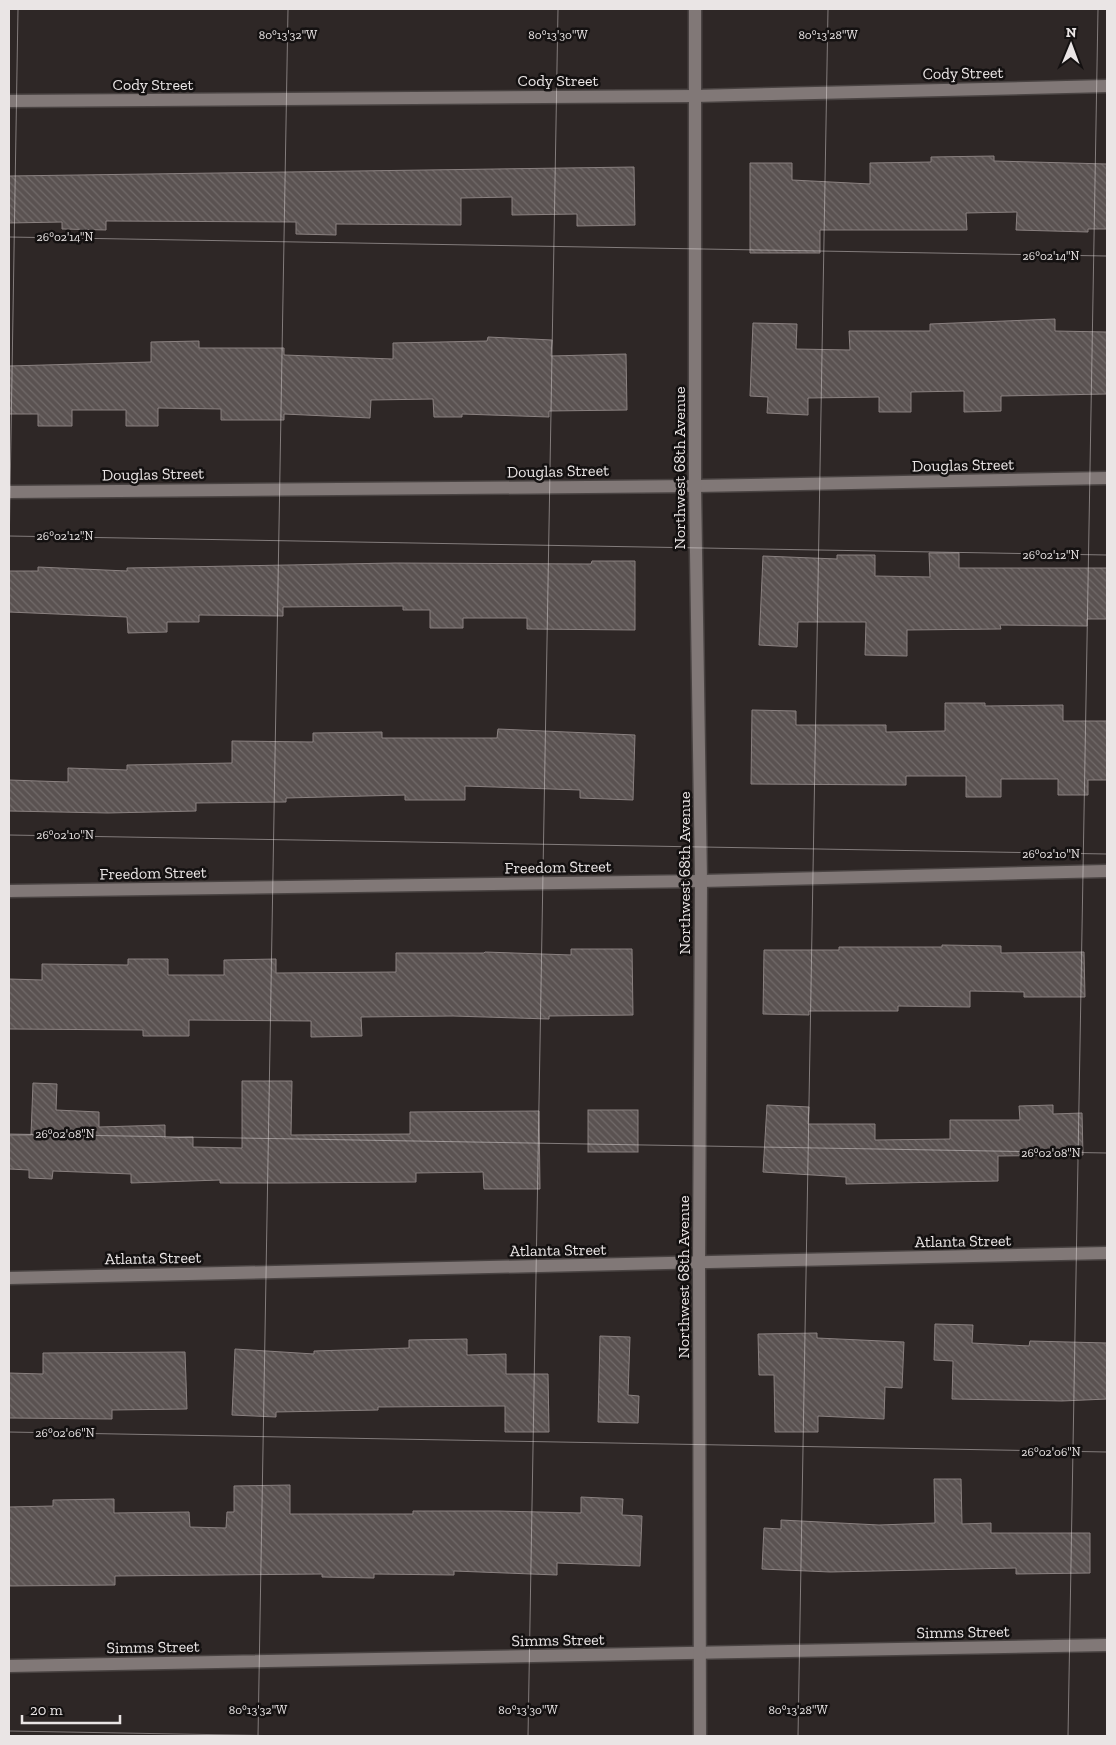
<svg xmlns="http://www.w3.org/2000/svg" width="1116" height="1745" viewBox="0 0 1116 1745" font-family="'Zilla Slab',serif">
<style>
.building{fill:url(#building-back-hatch);stroke:#8a8180}
.lines{fill:none;stroke-linecap:round;stroke-linejoin:round}
.street-casing{stroke:#494342;stroke-width:15}
.secondary-casing{stroke:#494342;stroke-width:15}
.street{stroke:#817877;stroke-width:12}
.secondary{stroke:#817877;stroke-width:12}
.ticks{fill:none;stroke:#eae5e5;stroke-width:1;stroke-opacity:0.45}
.labels{text-anchor:middle;dominant-baseline:central;stroke-width:5;stroke-linejoin:round;paint-order:stroke}
.street-label{font-size:16px;fill:#eae5e5;stroke:#141111}
.ticks-label{font-size:12px;text-anchor:middle;fill:#eae5e5;stroke:#141111;stroke-width:5;stroke-linejoin:round;paint-order:stroke}
</style>
<defs>
<pattern id="building-back-hatch" width="6" height="6" patternUnits="userSpaceOnUse" patternTransform="scale(1.25)"><rect width="6" height="6" fill="#5a5251"/><path d="M-1 5l2 2M0 0l6 6M5-1l2 2" fill="none" stroke="#726b6a"/></pattern>
</defs>
<rect width="100%" height="100%" fill="#2e2726"/>
<g class="building">
<path d="M 994,156 L 994,161 L 1107,164 L 1107,229 L 1088,229 L 1088,232 L 1016,230 L 1017,212 L 966,213 L 967,230 L 820,230 L 820,253 L 750,253 L 750,163 L 792,163 L 792,180 L 870,184 L 870,163 L 931,162 L 931,157 Z"/>
<path d="M 634,167 L 635,225 L 577,226 L 577,214 L 512,215 L 512,197 L 461,198 L 461,225 L 336,224 L 336,235 L 296,234 L 296,222 L 106,221 L 106,230 L 62,229 L 62,222 L 9,223 L 9,176 Z"/>
<path d="M 1055,319 L 1055,331 L 1107,332 L 1107,394 L 1001,396 L 1001,411 L 964,412 L 964,391 L 911,392 L 911,412 L 879,412 L 879,397 L 808,398 L 808,415 L 767,413 L 768,397 L 750,396 L 753,323 L 797,324 L 796,349 L 850,350 L 849,331 L 930,331 L 930,324 Z"/>
<path d="M 488,337 L 552,340 L 551,356 L 626,354 L 627,410 L 549,411 L 549,417 L 462,414 L 462,417 L 434,417 L 433,399 L 371,400 L 370,418 L 284,414 L 284,420 L 221,420 L 221,409 L 158,408 L 158,426 L 126,426 L 126,410 L 72,410 L 72,426 L 38,426 L 38,414 L 9,414 L 9,366 L 151,362 L 151,342 L 199,341 L 199,348 L 284,348 L 284,355 L 393,359 L 393,343 L 487,341 Z"/>
<path d="M 929,553 L 959,553 L 959,568 L 1107,568 L 1107,619 L 1087,619 L 1087,626 L 1000,625 L 1001,629 L 907,630 L 907,656 L 865,655 L 866,622 L 798,622 L 797,647 L 759,645 L 763,556 L 837,559 L 837,555 L 875,555 L 875,576 L 930,577 Z"/>
<path d="M 592,561 L 635,561 L 635,630 L 527,629 L 527,618 L 463,618 L 463,628 L 430,628 L 430,610 L 403,610 L 403,606 L 283,607 L 283,616 L 199,615 L 199,622 L 167,622 L 167,632 L 128,633 L 127,617 L 9,612 L 9,571 L 38,571 L 38,567 L 127,571 L 127,568 L 395,563 L 591,564 Z"/>
<path d="M 945,703 L 985,703 L 985,706 L 1063,705 L 1063,721 L 1107,721 L 1107,780 L 1088,780 L 1088,795 L 1058,795 L 1058,779 L 1001,779 L 1001,797 L 966,797 L 966,776 L 906,776 L 906,785 L 751,784 L 752,710 L 796,711 L 796,725 L 886,725 L 886,732 L 945,731 Z"/>
<path d="M 498,729 L 635,735 L 633,800 L 580,798 L 580,790 L 465,786 L 465,800 L 405,800 L 405,795 L 286,798 L 286,802 L 196,803 L 196,811 L 108,813 L 9,811 L 9,780 L 68,782 L 68,768 L 127,770 L 127,765 L 232,763 L 232,741 L 313,742 L 313,733 L 382,732 L 382,738 L 497,738 Z"/>
<path d="M 942,945 L 1001,946 L 1001,953 L 1084,952 L 1085,997 L 1024,997 L 1024,992 L 970,991 L 970,1007 L 898,1006 L 898,1011 L 809,1011 L 809,1015 L 763,1014 L 764,950 L 839,950 L 839,947 L 942,947 Z"/>
<path d="M 571,949 L 632,949 L 633,1015 L 549,1016 L 549,1019 L 453,1016 L 361,1017 L 362,1036 L 311,1037 L 311,1021 L 189,1020 L 189,1036 L 143,1036 L 143,1030 L 9,1029 L 9,979 L 42,980 L 42,964 L 128,965 L 128,959 L 168,959 L 168,975 L 224,975 L 224,960 L 276,959 L 276,973 L 396,972 L 396,953 L 484,953 L 485,952 L 571,955 Z"/>
<path d="M 242,1081 L 292,1081 L 291,1135 L 410,1134 L 410,1112 L 539,1111 L 540,1189 L 484,1189 L 483,1172 L 416,1173 L 416,1182 L 287,1183 L 220,1183 L 220,1180 L 131,1183 L 131,1174 L 53,1171 L 52,1179 L 29,1178 L 29,1170 L 9,1169 L 9,1135 L 31,1135 L 33,1083 L 57,1084 L 56,1110 L 99,1112 L 99,1127 L 165,1125 L 165,1138 L 193,1137 L 193,1147 L 242,1148 Z"/>
<path d="M 767,1105 L 809,1107 L 808,1124 L 875,1124 L 875,1140 L 950,1139 L 950,1120 L 1020,1120 L 1019,1106 L 1053,1105 L 1053,1114 L 1082,1113 L 1083,1155 L 998,1156 L 998,1181 L 846,1184 L 846,1177 L 763,1172 Z"/>
<rect x="588" y="1110" width="50" height="42"/>
<path d="M 935,1324 L 973,1325 L 972,1343 L 1029,1346 L 1030,1341 L 1107,1343 L 1107,1399 L 1062,1401 L 952,1399 L 953,1361 L 934,1360 Z"/>
<path d="M 817,1333 L 817,1338 L 904,1342 L 902,1388 L 885,1387 L 884,1419 L 818,1416 L 818,1432 L 775,1432 L 774,1375 L 759,1375 L 758,1334 Z"/>
<path d="M 600,1336 L 630,1337 L 628,1395 L 639,1396 L 638,1423 L 598,1422 Z"/>
<path d="M 467,1339 L 467,1355 L 506,1354 L 506,1374 L 548,1374 L 549,1432 L 505,1432 L 505,1406 L 378,1407 L 378,1410 L 276,1412 L 276,1417 L 232,1415 L 235,1349 L 314,1354 L 314,1351 L 409,1348 L 409,1340 Z"/>
<path d="M 185,1352 L 187,1409 L 112,1410 L 112,1419 L 9,1418 L 9,1373 L 43,1374 L 43,1353 Z"/>
<path d="M 934,1479 L 961,1479 L 962,1524 L 991,1523 L 991,1533 L 1090,1533 L 1090,1573 L 1016,1574 L 1016,1568 L 830,1572 L 762,1569 L 764,1528 L 781,1529 L 781,1520 L 879,1525 L 935,1523 Z"/>
<path d="M 290,1485 L 290,1514 L 413,1514 L 413,1511 L 498,1511 L 581,1513 L 581,1497 L 623,1499 L 622,1515 L 642,1516 L 640,1566 L 557,1563 L 557,1575 L 454,1571 L 454,1575 L 374,1574 L 374,1578 L 322,1577 L 322,1574 L 115,1576 L 115,1585 L 9,1586 L 9,1507 L 53,1506 L 53,1500 L 114,1499 L 114,1513 L 189,1512 L 190,1527 L 226,1528 L 227,1512 L 234,1512 L 234,1486 Z"/>
</g>
<g class="lines">
<defs>
<g id="street">
<path d="M 9,101 L 695,96 L 1107,86"/>
<path d="M 9,492 L 695,486 L 1107,478"/>
<path d="M 9,891 L 701,881 L 1107,871"/>
<path d="M 9,1278 L 1107,1253"/>
<path d="M 9,1666 L 1107,1645"/>
</g>
<path id="secondary" d="M 695,9 L 695,486 L 701,881 L 699,1263 L 700,1736"/>
</defs>
<use href="#street" class="street-casing"/>
<use href="#secondary" class="secondary-casing"/>
<use href="#street" class="street"/>
<use href="#secondary" class="secondary"/>
</g>
<path class="ticks" d="M 9,237 L 1107,256M 9,536 L 1107,555M 9,556 L 18,9M 9,835 L 1107,854M 9,1134 L 1107,1153M 9,1432 L 1107,1452M 9,1731 L 291,1736M 258,1736 L 288,9M 528,1736 L 558,9M 798,1736 L 828,9M 1068,1736 L 1098,9"/>
<g class="labels">
<g class="street-label">
<text transform="translate(963 73) rotate(-1)">Cody Street</text>
<text x="558" y="80">Cody Street</text>
<text x="153" y="84">Cody Street</text>
<text transform="translate(963 465) rotate(-1)">Douglas Street</text>
<text transform="translate(679 468) rotate(-90)">Northwest 68th Avenue</text>
<text transform="translate(558 471) rotate(-1)">Douglas Street</text>
<text transform="translate(153 474) rotate(-1)">Douglas Street</text>
<text transform="translate(558 867) rotate(-1)">Freedom Street</text>
<text transform="translate(153 873) rotate(-1)">Freedom Street</text>
<text transform="translate(684 873) rotate(-90)">Northwest 68th Avenue</text>
<text transform="translate(963 1241) rotate(-1)">Atlanta Street</text>
<text transform="translate(558 1250) rotate(-1)">Atlanta Street</text>
<text transform="translate(153 1258) rotate(-1)">Atlanta Street</text>
<text transform="translate(683 1277) rotate(-90)">Northwest 68th Avenue</text>
<text transform="translate(963 1632) rotate(-1)">Simms Street</text>
<text transform="translate(558 1640) rotate(-1)">Simms Street</text>
<text transform="translate(153 1647) rotate(-1)">Simms Street</text>
</g>
</g>
<g class="ticks-label">
<text x="288" y="39">80°13'32"W</text>
<text x="558" y="39">80°13'30"W</text>
<text x="828" y="39">80°13'28"W</text>
<text x="65" y="241">26°02'14"N</text>
<text x="1051" y="260">26°02'14"N</text>
<text x="65" y="540">26°02'12"N</text>
<text x="1051" y="559">26°02'12"N</text>
<text x="65" y="839">26°02'10"N</text>
<text x="1051" y="858">26°02'10"N</text>
<text x="65" y="1138">26°02'08"N</text>
<text x="1051" y="1157">26°02'08"N</text>
<text x="65" y="1437">26°02'06"N</text>
<text x="1051" y="1456">26°02'06"N</text>
<text x="258" y="1714">80°13'32"W</text>
<text x="528" y="1714">80°13'30"W</text>
<text x="798" y="1714">80°13'28"W</text>
</g>
<rect width="1116" height="1745" fill="none" stroke="#eae5e5" stroke-width="20"/>
<g transform="translate(1071 45) rotate(1)" stroke="#141111" stroke-width="4" paint-order="stroke">
<path d="M0-4L9 19L0 12L-9 19Z" fill="#eae5e5"/>
<text y="-8" font-size="14" font-weight="bold" text-anchor="middle" fill="#eae5e5">N</text>
</g>
<path d="M22 1715v8h98v-8" fill="none" stroke="#eae5e5" stroke-width="2.5"/>
<text x="30" y="1715" font-size="15" fill="#eae5e5" stroke="#141111" stroke-width="4" paint-order="stroke">20 m</text>
</svg>
